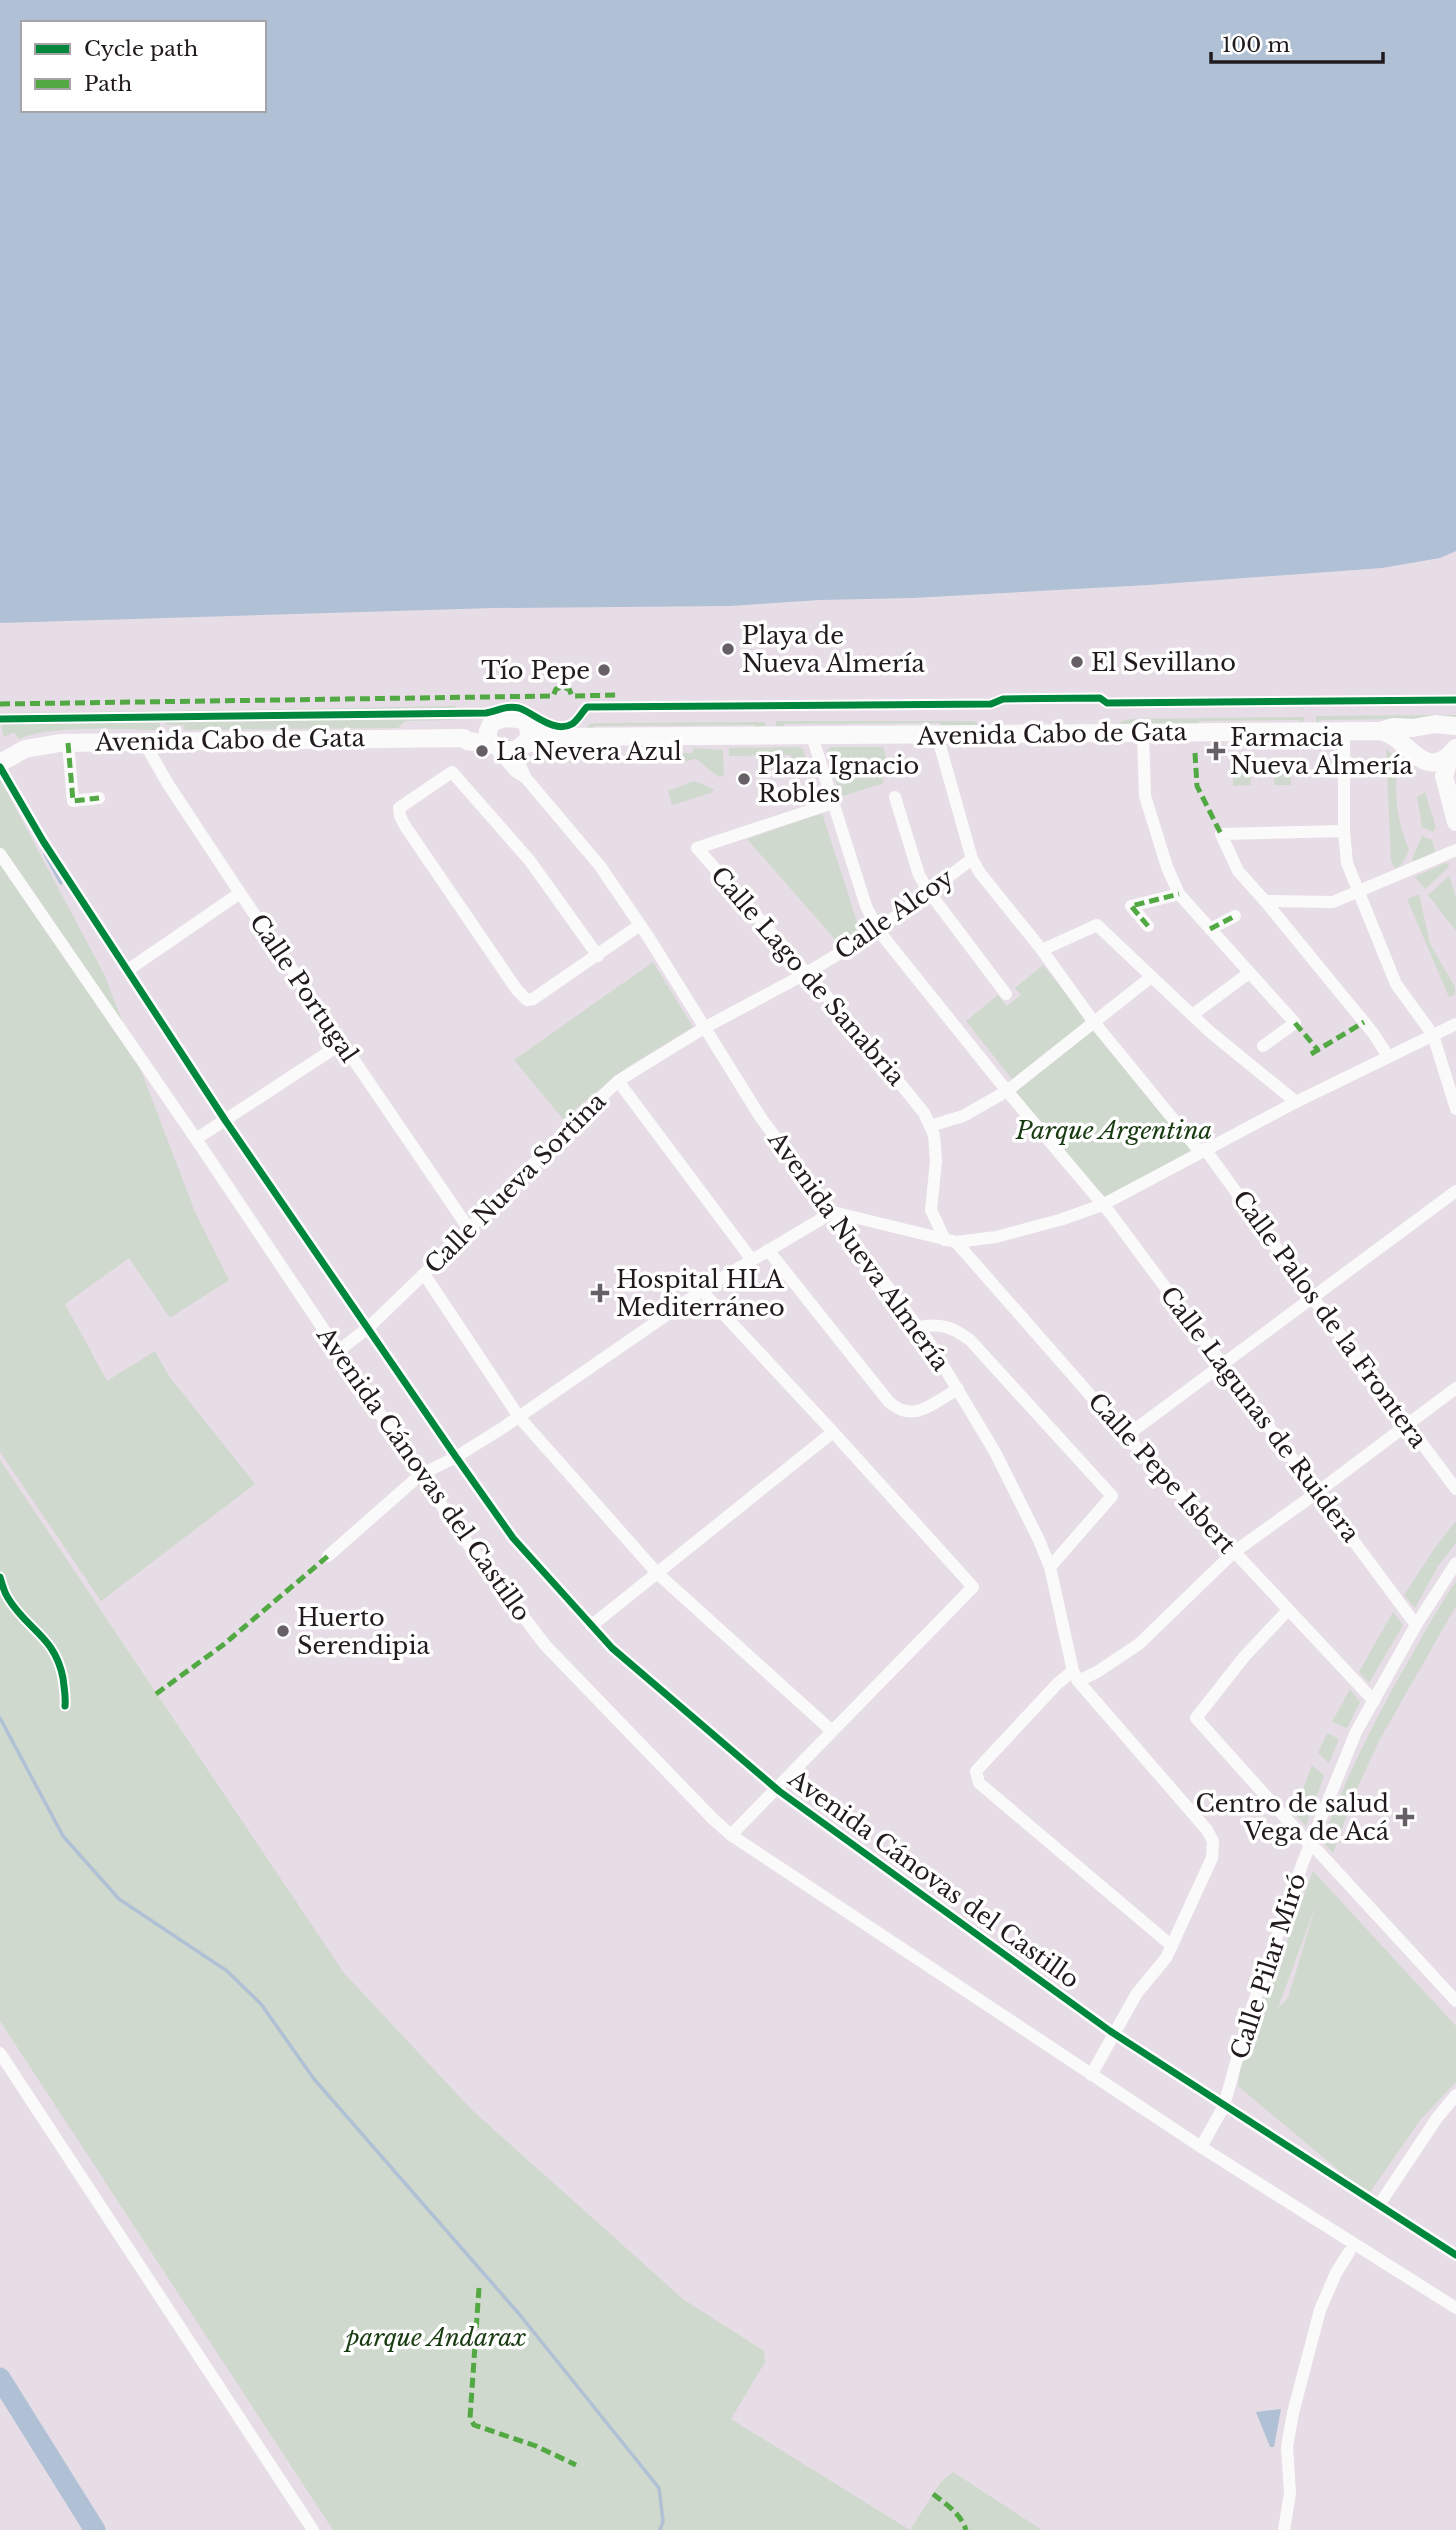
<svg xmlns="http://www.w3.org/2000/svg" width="1456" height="2530" viewBox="0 0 1456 2530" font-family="'Libre Baskerville',serif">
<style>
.green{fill:#d0d9ce;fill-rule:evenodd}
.water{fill:#b0c0d5;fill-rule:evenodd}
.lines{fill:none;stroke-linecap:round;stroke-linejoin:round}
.stream{stroke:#b0c0d5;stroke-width:3.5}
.river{stroke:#b0c0d5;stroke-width:21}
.street{stroke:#fbfafb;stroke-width:12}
.secondary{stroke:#fbfafb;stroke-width:18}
.quiet{stroke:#52a943;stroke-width:5;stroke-dasharray:10 5;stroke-linecap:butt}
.cycleway-casing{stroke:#fff;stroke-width:11}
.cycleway{stroke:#00873e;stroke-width:7}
.poi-dot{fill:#665f65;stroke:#fff;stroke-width:2.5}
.labels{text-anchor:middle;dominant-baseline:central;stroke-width:7;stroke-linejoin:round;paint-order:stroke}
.poi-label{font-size:24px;fill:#211b20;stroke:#fff;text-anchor:start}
.street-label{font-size:24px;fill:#211b20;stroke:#fff}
.park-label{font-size:24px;font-style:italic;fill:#193b12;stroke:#fff}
</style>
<rect width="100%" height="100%" fill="#e7dde6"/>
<g class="green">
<path d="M 456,706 L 455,710 L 165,714 L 165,711 Z"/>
<path d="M 161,711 L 161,714 L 0,716 L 0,713 Z"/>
<path d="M 1456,715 L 1456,718 L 1322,720 L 1316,723 L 1316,716 Z"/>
<path d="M 455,716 L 455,720 L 405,721 L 398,728 L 185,730 L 184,725 L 166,725 L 165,719 Z"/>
<path d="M 1304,717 L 1303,723 L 1298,720 L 1200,721 L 1196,725 L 1117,726 L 1122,721 L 1133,719 Z"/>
<path d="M 160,719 L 160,730 C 120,730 55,724 19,739 L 14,732 L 4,737 L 0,722 Z"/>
<path d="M 776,721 L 974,721 L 980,726 L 943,727 L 940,723 L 785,724 L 781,728 L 776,728 Z"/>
<path d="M 765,722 L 765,729 L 757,729 L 754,725 L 595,726 L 591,729 L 586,729 L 590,724 L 597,723 Z"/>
<path d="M 799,747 L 803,749 L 807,762 L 793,766 L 790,755 L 729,756 L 729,748 Z"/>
<path d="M 831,747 L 883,747 L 890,769 L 881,773 L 884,783 L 840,797 L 827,750 Z"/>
<path d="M 694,748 L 723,750 L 724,775 L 719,777 L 696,759 L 683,762 L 679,753 L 692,753 Z"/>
<path d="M 1386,748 L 1398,761 C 1394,795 1396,818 1409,850 L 1401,865 L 1395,869 L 1391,860 Z"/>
<rect x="1274" y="760" width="17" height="25"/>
<path d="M 1233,761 L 1251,761 L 1251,785 L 1233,786 Z"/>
<path d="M 0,779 L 105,976 L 195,1212 L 229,1280 L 170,1318 L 129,1258 L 65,1304 L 107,1381 L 155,1351 L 169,1376 L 255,1484 L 101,1601 L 0,1452 Z"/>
<path d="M 694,781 L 714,789 L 711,793 L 672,805 L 668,791 Z"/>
<path d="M 1425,792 L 1436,827 L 1433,832 L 1422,827 L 1417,797 Z"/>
<path d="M 822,813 L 860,931 L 839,944 L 747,839 Z"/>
<path d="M 1422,836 L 1432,840 L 1435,852 L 1414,861 L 1412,859 Z"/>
<path d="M 1445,863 L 1449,864 L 1448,868 L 1425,889 L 1415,877 Z"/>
<path d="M 1449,876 L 1456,897 L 1456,931 L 1428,895 Z"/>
<path d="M 1419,894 L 1430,944 L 1455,987 L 1455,994 L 1449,997 L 1407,899 Z"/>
<path d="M 653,962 L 693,1027 L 626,1068 L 563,1119 L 514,1060 Z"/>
<path d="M 1043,965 L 1193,1150 L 1105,1197 L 1101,1192 L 1097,1194 L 1016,1092 L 1019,1088 L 966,1021 L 998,995 L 1007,1006 L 1021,995 L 1015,988 Z"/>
<path d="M 0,1460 L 344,1973 L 472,2110 L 683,2299 L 764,2351 L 765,2362 L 731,2419 L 910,2530 L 940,2483 L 953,2472 L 1042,2530 L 333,2530 L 0,2021 Z"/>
<path d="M 1456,1521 L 1456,1543 L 1438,1566 L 1415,1608 L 1404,1595 L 1434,1549 Z"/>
<path d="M 1456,1581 L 1456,1606 L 1380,1739 L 1355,1793 L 1333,1853 L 1322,1841 C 1348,1772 1380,1709 1417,1646 C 1429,1624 1442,1602 1456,1581 Z"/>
<path d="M 1393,1612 L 1403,1625 L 1369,1683 L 1359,1672 Z"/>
<path d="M 1350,1689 L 1360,1702 L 1347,1728 L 1332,1722 Z"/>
<path d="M 1327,1733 L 1339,1739 L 1329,1763 L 1318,1753 Z"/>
<path d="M 1312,1765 L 1324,1776 L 1306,1826 L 1294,1813 Z"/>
<path d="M 1313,1871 L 1456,2026 L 1456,2082 L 1421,2119 L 1368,2195 L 1238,2086 L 1243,2045 L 1252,2036 ZM 1317,1902 L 1288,1998 L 1278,2008 Z"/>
</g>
<g class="water">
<path d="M 0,0 L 1456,0 L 1456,551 L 1440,558 L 1382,568 L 1148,585 L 913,598 L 820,600 L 730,606 L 494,608 L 0,623 ZM 23,23 L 264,23 L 264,110 L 23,110 Z"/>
<path d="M 1281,2409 L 1274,2447 L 1270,2447 L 1256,2412 Z"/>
</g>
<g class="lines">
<g class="stream">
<path d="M 45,854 L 61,883"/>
<path d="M 0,1718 L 63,1836 L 119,1899 L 227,1971 L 261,2004 L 314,2079 L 520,2315 L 659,2488 L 663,2521 L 660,2530"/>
</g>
<path class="river" d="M 0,2378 L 95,2530"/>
<g class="street">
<path d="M 1344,731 L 1344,831 L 1347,863 L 1396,984 L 1433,1035 L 1456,1109"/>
<path d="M 1143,733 L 1145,796 L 1167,867 L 1179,894 L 1295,1023 L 1263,1046"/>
<path d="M 937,735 L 972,859 L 980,873 L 1042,950 L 1093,1021 L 1200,1152"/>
<path d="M 812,736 L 866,906 L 878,930 L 1007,1091 L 1110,1213 L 1416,1625"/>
<path d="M 144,742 L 168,784 L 240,893 L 469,1229"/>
<path d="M 68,743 L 73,801 L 99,798"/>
<path d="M 496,748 L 515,771 L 525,777"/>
<path d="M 519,748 L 519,762 L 525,777 L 600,866 L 649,938 L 761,1118 L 929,1342 L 995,1452 L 1038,1538 L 1050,1567 L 1073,1671 L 1078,1681 L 1207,1830 L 1213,1841 L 1212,1858 L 1166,1958 L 1137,1993 L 1091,2075"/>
<path d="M 0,767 L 43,841 L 225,1120 L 456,1457 L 513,1538 L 612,1648 L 779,1791 L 1110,2031 L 1456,2255"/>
<path d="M 895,797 L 919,875 L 929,892 L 1006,994"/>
<path d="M 833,803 L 697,848 L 866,1041 L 924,1113 L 934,1135 L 936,1161 L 931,1210 L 945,1240"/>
<path d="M 1344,831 L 1221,834 L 1238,871 L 1265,901 L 1373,1033 L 1388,1056"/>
<path d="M 0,854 L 196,1139 L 462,1536 L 545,1645 L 713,1819 L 731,1835 L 1201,2147 L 1456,2308"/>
<path d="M 1265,901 L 1333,902 L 1456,850"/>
<path d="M 1148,926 L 1131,906 L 1179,894"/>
<path d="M 1210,929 L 1235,916"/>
<path d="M 1042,950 L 1097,925 L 1209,1031 L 1296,1102"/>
<path d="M 598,956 L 530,861 L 452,772 L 399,808 L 400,816 L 405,826 L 517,990 L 527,1000 L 533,999 L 640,925"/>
<path d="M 128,970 L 240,893"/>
<path d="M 1192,1015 L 1249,973"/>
<path d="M 618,1081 L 752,1260"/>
<path d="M 930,1126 L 963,1116 L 1007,1091 L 1151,977"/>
<path d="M 196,1139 L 341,1044"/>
<path d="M 1205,1149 L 1312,1297 L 1456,1489"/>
<path d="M 956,1242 L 1126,1436 L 1374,1701"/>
<path d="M 768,1250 L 889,1402 C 914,1424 933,1403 958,1389"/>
<path d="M 424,1274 L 519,1417 L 657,1573 L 832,1731"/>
<path d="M 702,1291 L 833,1432 L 973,1587 L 731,1835"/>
<path d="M 919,1327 C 940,1323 953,1327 970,1340 L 1112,1496 L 1050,1567"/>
<path d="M 337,1352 L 369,1327 L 424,1274 L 569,1128 L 618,1081 L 704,1028 L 805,974 L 878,930 L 972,859"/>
<path d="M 1126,1436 L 1456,1191"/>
<path d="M 328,1556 L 420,1475 L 456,1457 L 504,1427 L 707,1287 L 833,1212 L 956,1242 L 996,1237 L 1063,1219 L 1102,1205 L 1296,1102 L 1456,1024"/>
<path d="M 1288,1610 L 1244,1657 L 1196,1718 L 1309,1844 L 1317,1850 L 1456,2001"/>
<path d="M 591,1626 L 833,1432"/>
<path d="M 1073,1671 L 1058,1683 L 976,1771 L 979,1783 L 1172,1946"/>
<path d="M 1078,1681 L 1097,1672 L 1139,1644 L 1234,1552 L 1315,1494 L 1456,1388"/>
<path d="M 0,2053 L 313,2530"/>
<path d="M 1201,2147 L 1224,2106 L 1248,2019 L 1303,1862 L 1356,1732 L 1416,1625 L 1456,1563"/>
<path d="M 1379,2205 L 1437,2118 L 1456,2095"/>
<path d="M 1284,2530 L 1290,2493 L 1287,2447 L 1293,2413 L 1320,2310 L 1336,2273 L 1349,2252"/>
</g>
<g class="secondary">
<path d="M 527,723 L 530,738 L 518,749 L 504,751 L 488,741 L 488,731 L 491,724 C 509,710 539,724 555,737"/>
<path d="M 1380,731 L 1393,727 L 1413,728 L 1435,724 L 1456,726"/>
<path d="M 526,744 L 555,737 L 1380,731 C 1408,735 1424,787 1456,748"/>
<path d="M 1451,753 L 1444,776 L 1456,822"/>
<path d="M 0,763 L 25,749 L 60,743 L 464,738 L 467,741 L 490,744"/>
</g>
<g class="quiet">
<path d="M 0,704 L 553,696 L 556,689 L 562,687 L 569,689 L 572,696 L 620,695"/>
<path d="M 68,743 L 73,801 L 99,798"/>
<path d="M 1195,753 L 1197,786 L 1221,834"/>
<path d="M 1148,926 L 1131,906 L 1179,894"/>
<path d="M 1210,929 L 1235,916"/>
<path d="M 1295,1023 L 1318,1050"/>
<path d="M 1311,1054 L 1364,1022"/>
<path d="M 156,1694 L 223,1645 L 328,1556"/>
<path d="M 479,2288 L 470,2418 L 474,2425 L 536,2446 L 576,2465"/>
<path d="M 933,2494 C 946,2504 961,2514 966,2530"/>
</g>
<defs>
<g id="cycleway">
<path d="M 0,719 L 486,713 C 498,711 506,705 519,708 C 534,713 554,734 572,724 C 577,721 582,712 587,707 L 991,704 L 1003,699 L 1100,698 L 1107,703 L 1456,700"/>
<path d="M 0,767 L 43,841 L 225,1120 L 456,1457 L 513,1538 L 612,1648 L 779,1791 L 1110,2031 L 1456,2255"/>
<path d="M 0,1577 C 2,1584 4,1592 8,1598 C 27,1630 55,1636 63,1678 C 64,1688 66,1696 65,1706"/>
</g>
</defs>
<use href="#cycleway" class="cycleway-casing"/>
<use href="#cycleway" class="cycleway"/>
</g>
<g class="poi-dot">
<circle cx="728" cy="649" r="7"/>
<circle cx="1077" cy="662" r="7"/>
<circle cx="604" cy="670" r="7"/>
<circle cx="482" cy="751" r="7"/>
<path d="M1212.5 740.5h7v7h7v7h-7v7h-7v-7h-7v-7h7z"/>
<circle cx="744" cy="779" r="7"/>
<path d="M596.5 1282.5h7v7h7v7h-7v7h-7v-7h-7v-7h7z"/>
<circle cx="283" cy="1631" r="7"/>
<path d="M1401.5 1806.5h7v7h7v7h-7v7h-7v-7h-7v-7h7z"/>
</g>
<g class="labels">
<g class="poi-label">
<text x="742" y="635">Playa de<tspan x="742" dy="28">Nueva Almería</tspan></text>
<text x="1091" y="662">El Sevillano</text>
<text x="590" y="670" text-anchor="end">Tío Pepe</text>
<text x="1230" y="737">Farmacia<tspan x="1230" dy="28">Nueva Almería</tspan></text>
<text x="496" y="751">La Nevera Azul</text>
<text x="758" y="765">Plaza Ignacio<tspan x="758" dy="28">Robles</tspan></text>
<text x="616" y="1279">Hospital HLA<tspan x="616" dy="28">Mediterráneo</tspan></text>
<text x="297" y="1617">Huerto<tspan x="297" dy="28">Serendipia</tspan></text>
<text x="1389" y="1803" text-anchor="end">Centro de salud<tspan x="1389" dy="28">Vega de Acá</tspan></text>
</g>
<g class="street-label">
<text transform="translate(1052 734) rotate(-1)">Avenida Cabo de Gata</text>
<text transform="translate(230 740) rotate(-1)">Avenida Cabo de Gata</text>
<text transform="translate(894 914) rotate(-35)">Calle Alcoy</text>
<text transform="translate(808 976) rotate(49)">Calle Lago de Sanabria</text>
<text transform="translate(304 988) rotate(56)">Calle Portugal</text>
<text transform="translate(515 1183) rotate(-45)">Calle Nueva Sortina</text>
<text transform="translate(859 1251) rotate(54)">Avenida Nueva Almería</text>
<text transform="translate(1330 1319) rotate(54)">Calle Palos de la Frontera</text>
<text transform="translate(1260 1414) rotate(53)">Calle Lagunas de Ruidera</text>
<text transform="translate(1162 1473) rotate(48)">Calle Pepe Isbert</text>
<text transform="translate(424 1474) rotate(55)">Avenida Cánovas del Castillo</text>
<text transform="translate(934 1879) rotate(36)">Avenida Cánovas del Castillo</text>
<text transform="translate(1268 1966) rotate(-72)">Calle Pilar Miró</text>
</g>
<g class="park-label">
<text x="1114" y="1130">Parque Argentina</text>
<text x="436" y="2337">parque Andarax</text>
</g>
</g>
<rect x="21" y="21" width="245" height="91" fill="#ffffff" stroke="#a6a4a6" stroke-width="2"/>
<rect x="35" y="44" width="35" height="10" fill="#00873e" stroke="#a6a4a6" stroke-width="2"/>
<text x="84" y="56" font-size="21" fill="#211b20">Cycle path</text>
<rect x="35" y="79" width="35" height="10" fill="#52a943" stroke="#a6a4a6" stroke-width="2"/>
<text x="84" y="91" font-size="21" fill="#211b20">Path</text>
<path d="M1211 52v10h172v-10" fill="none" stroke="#211b20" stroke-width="3.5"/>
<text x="1222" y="52" font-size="21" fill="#211b20" stroke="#ffffff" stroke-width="5" paint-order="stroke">100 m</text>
</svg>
